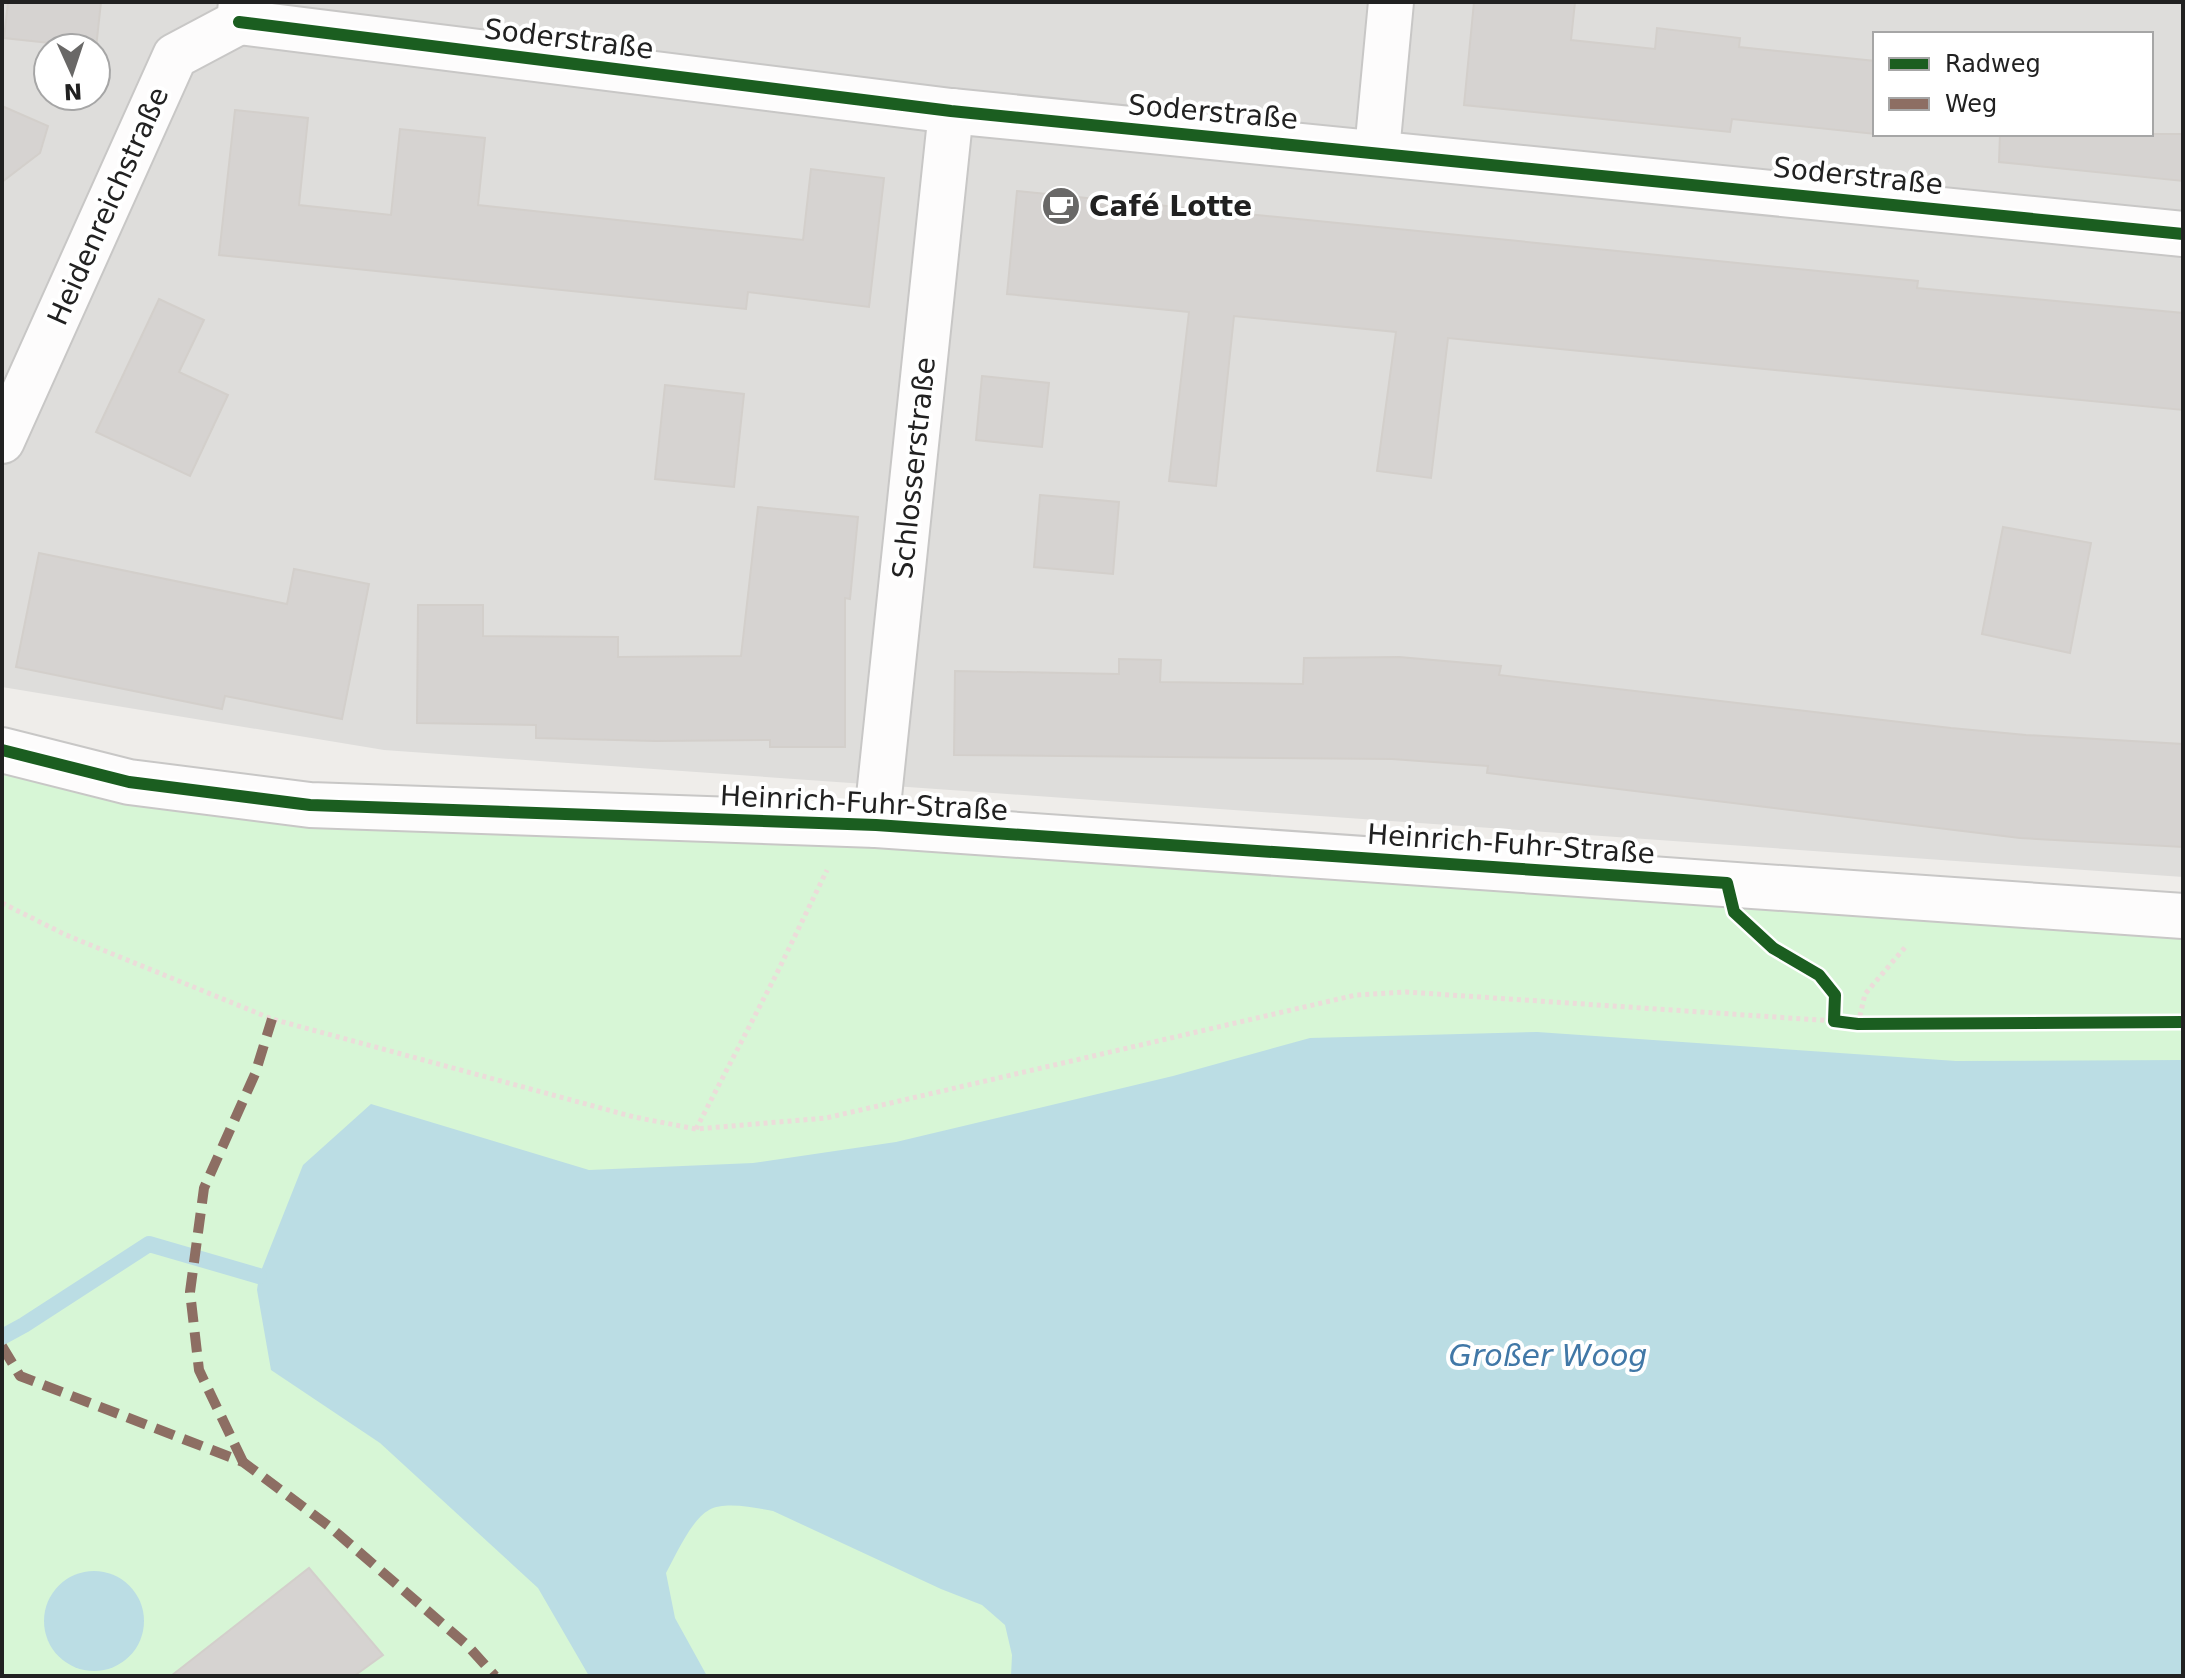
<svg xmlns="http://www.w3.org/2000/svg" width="2185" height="1678" viewBox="0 0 2185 1678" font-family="'DejaVu Sans',sans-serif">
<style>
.residential{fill:#dedddb;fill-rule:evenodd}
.park{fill:#d7f6d6}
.water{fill:#bbdde4}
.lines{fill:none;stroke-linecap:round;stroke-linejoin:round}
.stream{stroke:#bbdde4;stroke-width:16}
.building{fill:#d6d3d1;stroke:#d3cfcb;stroke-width:2}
.minor-casing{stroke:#c8c7c6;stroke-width:48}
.path{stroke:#ecdcda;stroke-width:5;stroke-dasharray:4 4;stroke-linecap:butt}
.minor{stroke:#fdfcfc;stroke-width:44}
.quiet{stroke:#8d6e63;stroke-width:10;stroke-dasharray:20 10;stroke-linecap:butt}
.cycleway-casing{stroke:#fff;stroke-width:17}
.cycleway{stroke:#1b5e20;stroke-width:12}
.labels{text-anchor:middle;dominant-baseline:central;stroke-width:8;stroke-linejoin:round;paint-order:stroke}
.street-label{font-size:28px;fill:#212121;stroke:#fff}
.poi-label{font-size:28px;font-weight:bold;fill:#212121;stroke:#fff;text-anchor:start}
.water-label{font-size:30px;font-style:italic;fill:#4178a7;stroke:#fff}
</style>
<rect width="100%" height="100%" fill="#efedea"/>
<path class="residential" d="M 2,2 L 2183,2 L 2183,877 L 384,750 L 2,687 ZM 1875,34 L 2151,34 L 2151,134 L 1875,134 ZM 48,48 L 96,48 L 96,96 L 48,96 Z"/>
<path class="park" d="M 2,760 L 897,835 L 2183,930 L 2183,1676 L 2,1676 Z"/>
<g class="water">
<path d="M 1537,1032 L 1956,1061 L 2183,1060 L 2183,1676 L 1011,1676 L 1012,1655 L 1005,1625 L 982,1605 L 941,1589 L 773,1511 C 756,1508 725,1501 709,1510 C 691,1520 676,1555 666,1573 L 675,1618 L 707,1676 L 589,1676 L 538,1588 L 380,1443 L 271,1370 L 257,1290 L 259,1276 L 303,1165 L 371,1104 L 589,1170 L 753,1163 L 896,1142 L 1173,1076 L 1310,1038 Z"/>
<circle cx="94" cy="1621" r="50"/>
</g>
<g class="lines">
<path class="stream" d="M 2,1337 L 24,1325 L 149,1244 L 259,1276"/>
</g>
<g class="building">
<path d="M 8,2 L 101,2 L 96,48 L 4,38 Z"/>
<path d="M 1474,2 L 1575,2 L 1571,40 L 1655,49 L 1657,28 L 1740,38 L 1739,47 L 1875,61 L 1875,134 L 1732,119 L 1730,132 L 1464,105 Z"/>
<path d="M 2,106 L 48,126 L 40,153 L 2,182 Z"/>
<path d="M 235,110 L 308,118 L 299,205 L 391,215 L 400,129 L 485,138 L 478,205 L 803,240 L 811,169 L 884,178 L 869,307 L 748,292 L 746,309 L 219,255 Z"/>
<path d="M 2000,134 L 2183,134 L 2183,181 L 1999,162 Z"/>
<path d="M 1017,191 L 1918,281 L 1917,288 L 2183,313 L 2183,410 L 1448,338 L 1431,478 L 1377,471 L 1396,332 L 1234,316 L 1216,486 L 1169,481 L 1189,312 L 1007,294 Z"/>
<path d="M 159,299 L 204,320 L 179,372 L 228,395 L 190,476 L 96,432 Z"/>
<path d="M 982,376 L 1049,383 L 1042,447 L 976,440 Z"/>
<path d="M 665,385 L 744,394 L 734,487 L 655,479 Z"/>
<path d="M 1040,495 L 1119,502 L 1113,574 L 1034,567 Z"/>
<path d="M 758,507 L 858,517 L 850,599 L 845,598 L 845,747 L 770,747 L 770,740 L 656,741 L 536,738 L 536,725 L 417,723 L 418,605 L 483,605 L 483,636 L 618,637 L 618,657 L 741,656 Z"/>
<path d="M 2003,527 L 2091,543 L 2070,653 L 1982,634 Z"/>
<path d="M 39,553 L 287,604 L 294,569 L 369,584 L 342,719 L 225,696 L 222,709 L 16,667 Z"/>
<path d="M 1399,657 L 1501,666 L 1499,675 L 1951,728 L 2026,735 L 2183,744 L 2183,847 L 2020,838 L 1487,773 L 1488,766 L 1392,759 L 954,755 L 955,671 L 1119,674 L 1119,659 L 1161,660 L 1160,682 L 1303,684 L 1304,658 Z"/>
<path d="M 309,1568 L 383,1655 L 354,1676 L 171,1676 Z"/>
</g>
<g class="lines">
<defs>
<g id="minor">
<path d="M 239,22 L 951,111 L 2183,234"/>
<path d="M 1377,151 L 1391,2"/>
<path d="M 2,441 L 175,56 L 239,22 L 241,2"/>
<path d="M 2,750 L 129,782 L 310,805 L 876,825 L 2183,916"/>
<path d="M 876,825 L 951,111"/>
</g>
</defs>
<use href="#minor" class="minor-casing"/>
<g class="path">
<path d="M 2,903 L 66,935 L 272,1019 L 634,1117 L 696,1129 L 826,1118 L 1356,995 L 1406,992 L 1834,1021"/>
<path d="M 1858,1024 L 1865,994 L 1907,945"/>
<path d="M 696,1129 L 776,975 L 827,870"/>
</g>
<use href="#minor" class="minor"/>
<g class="quiet">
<path d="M 2,1346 L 20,1376 L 243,1462 L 330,1527 L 467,1645 L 495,1676"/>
<path d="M 243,1462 L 199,1370 L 190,1292 L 204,1188 L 255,1074 L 272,1019"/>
</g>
<defs>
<g id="cycleway">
<path d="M 239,22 L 951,111 L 2183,234"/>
<path d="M 2,750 L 129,782 L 310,805 L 876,825 L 1727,883 L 1734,912 L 1773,948 L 1819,975 L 1835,995 L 1834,1021 L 1858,1024 L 2183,1022"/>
</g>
</defs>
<use href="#cycleway" class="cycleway-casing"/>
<use href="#cycleway" class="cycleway"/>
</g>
<defs>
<symbol id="cafe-disc" viewBox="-11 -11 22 22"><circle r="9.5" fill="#696867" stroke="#fff"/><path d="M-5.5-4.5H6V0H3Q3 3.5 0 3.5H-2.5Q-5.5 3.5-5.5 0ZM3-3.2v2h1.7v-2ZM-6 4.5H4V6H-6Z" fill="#fff"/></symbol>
</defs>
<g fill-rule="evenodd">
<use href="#cafe-disc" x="1039" y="184" width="44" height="44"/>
</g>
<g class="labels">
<g class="street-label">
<text transform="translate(569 39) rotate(7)">Soderstraße</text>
<text transform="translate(1213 112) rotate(5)">Soderstraße</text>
<text transform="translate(1858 176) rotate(6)">Soderstraße</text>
<text transform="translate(108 206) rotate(-66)">Heidenreichstraße</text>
<text transform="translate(914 468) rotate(-84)">Schlosserstraße</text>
<text transform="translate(864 803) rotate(3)">Heinrich-Fuhr-Straße</text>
<text transform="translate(1511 844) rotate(4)">Heinrich-Fuhr-Straße</text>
</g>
<g class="poi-label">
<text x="1089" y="206">Café Lotte</text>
</g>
<g class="water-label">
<text x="1548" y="1355">Großer Woog</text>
</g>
</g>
<rect width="2185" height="1678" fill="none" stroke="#212121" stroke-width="8"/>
<rect x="1873" y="32" width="280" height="104" fill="#ffffff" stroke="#a6a6a6" stroke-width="2"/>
<rect x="1889" y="58" width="40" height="12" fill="#1b5e20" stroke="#a6a6a6" stroke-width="2"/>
<text x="1945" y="72" font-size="24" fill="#212121">Radweg</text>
<rect x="1889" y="98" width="40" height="12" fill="#8d6e63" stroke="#a6a6a6" stroke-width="2"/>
<text x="1945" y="112" font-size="24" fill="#212121">Weg</text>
<g transform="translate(72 72) rotate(177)"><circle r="38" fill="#ffffff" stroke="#a6a6a6" stroke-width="2"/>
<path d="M0-6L14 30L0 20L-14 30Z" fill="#696867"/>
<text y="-12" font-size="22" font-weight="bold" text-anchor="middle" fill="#212121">N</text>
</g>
</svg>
